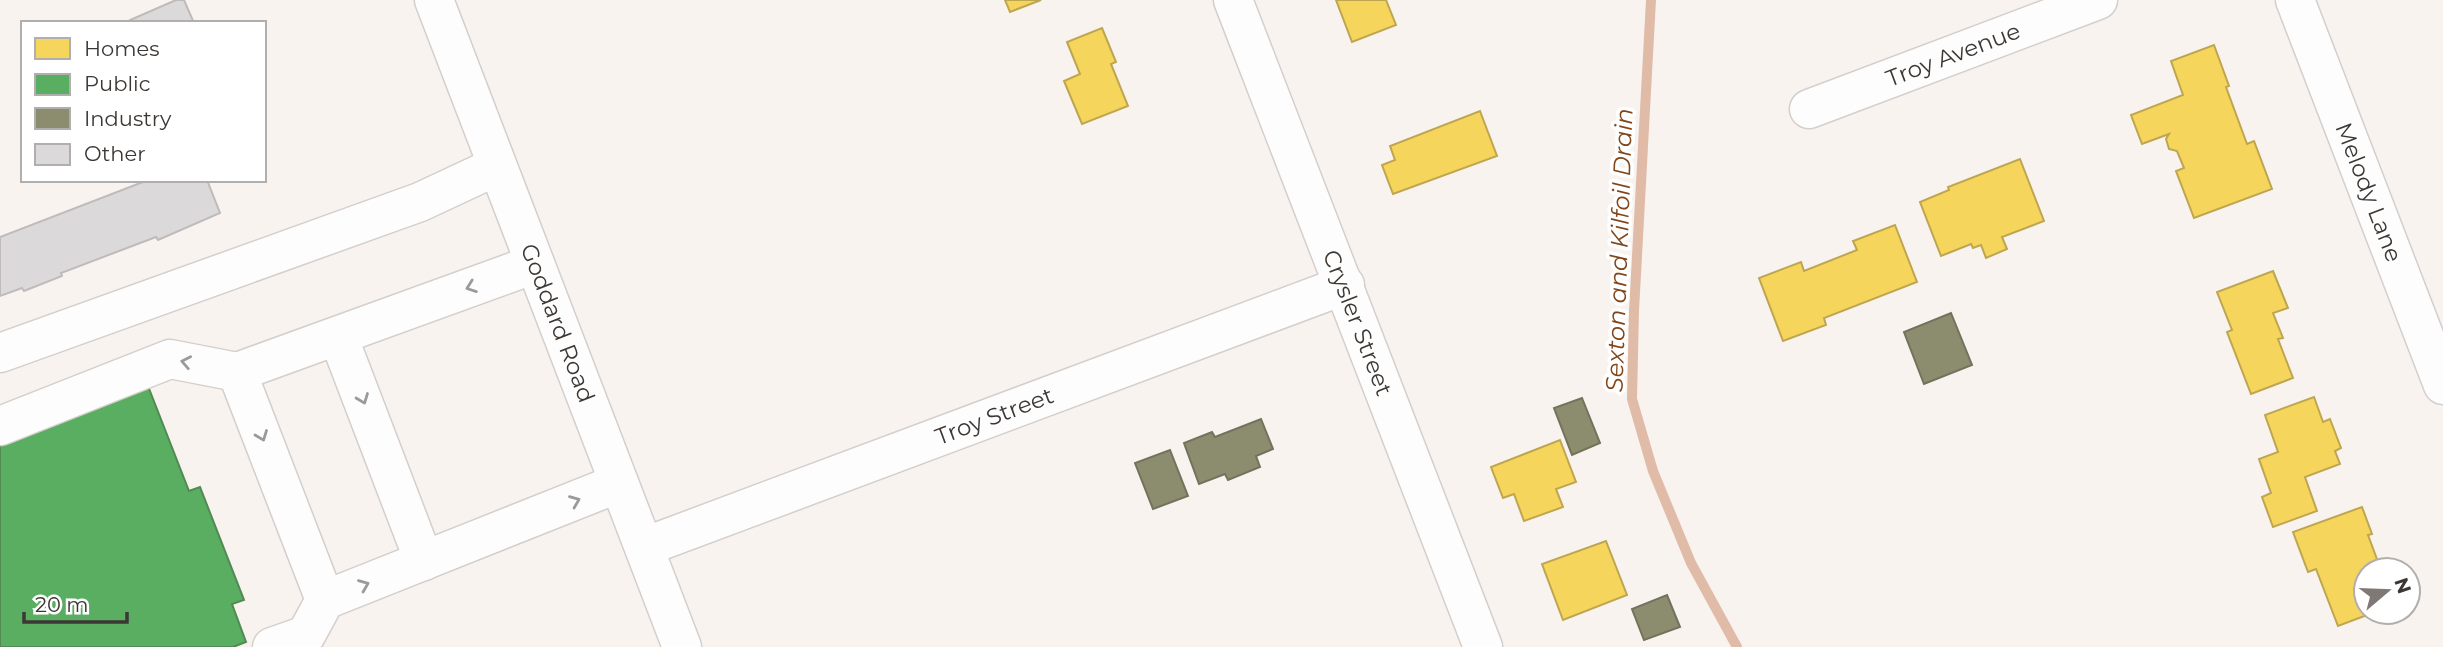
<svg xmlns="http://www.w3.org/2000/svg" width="2443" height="647" viewBox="0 0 2443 647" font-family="Montserrat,sans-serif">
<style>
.homes{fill:#f6d55c;stroke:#bea650;stroke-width:2}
.public{fill:#5aae61;stroke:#518a54;stroke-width:2}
.industry{fill:#8c8c6e;stroke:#74725d;stroke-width:2}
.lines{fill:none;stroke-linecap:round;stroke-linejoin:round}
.stream{stroke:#e0bca8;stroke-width:10}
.building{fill:#dbd9d9;stroke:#bfbbbc;stroke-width:2}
.minor-casing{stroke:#d4cfcc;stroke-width:41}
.major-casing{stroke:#d4cfcc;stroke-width:41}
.minor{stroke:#fefdfd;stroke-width:38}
.major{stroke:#fefdfd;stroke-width:38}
.oneway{stroke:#9c9a98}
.labels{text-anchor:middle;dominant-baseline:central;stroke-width:7;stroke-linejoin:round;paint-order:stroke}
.street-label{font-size:23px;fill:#3b3734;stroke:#fff}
.water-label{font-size:24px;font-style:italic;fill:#81451a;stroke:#fff}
</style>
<rect width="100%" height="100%" fill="#f9f3f0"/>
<g class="homes">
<path d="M 1005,0 L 1041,0 L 1010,12 Z"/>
<path d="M 1336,0 L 1386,0 L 1396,25 L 1352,42 Z"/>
<path d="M 1102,28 L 1116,62 L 1111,64 L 1128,106 L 1082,124 L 1064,81 L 1080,74 L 1067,42 Z"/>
<path d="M 2214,45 L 2229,86 L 2226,87 L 2247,144 L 2254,141 L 2272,189 L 2194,218 L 2176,171 L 2184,168 L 2177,151 L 2169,149 L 2166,139 L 2169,134 L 2142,144 L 2131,115 L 2183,95 L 2171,61 Z"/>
<path d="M 1480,111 L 1497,156 L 1393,194 L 1382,165 L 1395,160 L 1390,146 Z"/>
<path d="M 2020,159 L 2044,221 L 2002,237 L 2007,249 L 1986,258 L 1981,245 L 1973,248 L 1971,244 L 1941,256 L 1920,202 L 1949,190 L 1948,187 Z"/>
<path d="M 1895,225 L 1917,282 L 1824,318 L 1826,325 L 1783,341 L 1759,278 L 1801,262 L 1804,271 L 1857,250 L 1853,241 Z"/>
<path d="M 2273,271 L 2288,308 L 2273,313 L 2283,338 L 2278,339 L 2293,378 L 2251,394 L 2227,332 L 2232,330 L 2217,292 Z"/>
<path d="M 2314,397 L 2323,422 L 2330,419 L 2341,448 L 2335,451 L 2340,464 L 2305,477 L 2317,511 L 2273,527 L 2262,497 L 2271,493 L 2259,459 L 2278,452 L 2265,415 Z"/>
<path d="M 1560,440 L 1576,482 L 1556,489 L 1563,507 L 1524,521 L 1514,494 L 1503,498 L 1491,467 Z"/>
<path d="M 2362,507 L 2372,534 L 2368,535 L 2381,570 L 2366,570 L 2366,612 L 2375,612 L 2338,626 L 2316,569 L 2308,572 L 2293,532 Z"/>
<path d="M 1606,541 L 1627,595 L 1563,620 L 1542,564 Z"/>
</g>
<path class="public" d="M 148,386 L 189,491 L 200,487 L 244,600 L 232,604 L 246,642 L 233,647 L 0,647 L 0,443 Z"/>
<g class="industry">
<path d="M 1951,313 L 1972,365 L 1924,384 L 1904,332 Z"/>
<path d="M 1582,398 L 1600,443 L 1572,455 L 1554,408 Z"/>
<path d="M 1261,419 L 1273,449 L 1256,456 L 1260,467 L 1228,480 L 1225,474 L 1199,484 L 1184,443 L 1212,432 L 1215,437 Z"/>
<path d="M 1170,450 L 1188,496 L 1153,509 L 1135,463 Z"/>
<path d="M 1667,595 L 1680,627 L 1644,640 L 1632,609 Z"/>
</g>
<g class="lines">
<path class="stream" d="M 1651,0 L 1634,311 L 1632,399 L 1653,471 L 1691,563 L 1737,647"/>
</g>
<g class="building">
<path d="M 176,0 L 184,0 L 194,23 L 131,23 L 130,20 Z"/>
<path d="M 148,180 L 207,180 L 220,213 L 158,240 L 156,237 L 61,273 L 62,276 L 24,291 L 22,288 L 0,296 L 0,237 Z"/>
</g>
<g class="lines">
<defs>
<g id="minor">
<path id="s1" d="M 1233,0 L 1483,647"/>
<path id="s2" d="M 2295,0 L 2443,385"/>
<path id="s3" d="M 1809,109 L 2098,0"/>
<path d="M 338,336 L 424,561"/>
<path d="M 0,353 L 420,202 L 497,166"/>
<path d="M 237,372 L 325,600"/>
<path d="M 0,426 L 170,359 L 237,372 L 535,264"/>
<path id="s4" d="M 644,547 L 1345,285"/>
<path d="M 272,647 L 306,635 L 325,600 L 619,483"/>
</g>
<g id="major">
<path id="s5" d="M 434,0 L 682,647"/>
</g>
</defs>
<use href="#minor" class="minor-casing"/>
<use href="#major" class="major-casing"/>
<use href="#minor" class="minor"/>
<use href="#major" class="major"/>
</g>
<defs><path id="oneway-chevron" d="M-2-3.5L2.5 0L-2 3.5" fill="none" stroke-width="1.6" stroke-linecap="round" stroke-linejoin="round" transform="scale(1.75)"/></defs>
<g class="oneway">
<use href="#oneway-chevron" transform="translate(471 287) rotate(160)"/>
<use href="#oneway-chevron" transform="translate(186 362) rotate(-169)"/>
<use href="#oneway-chevron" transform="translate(363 399) rotate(69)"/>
<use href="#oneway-chevron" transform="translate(262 436) rotate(69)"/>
<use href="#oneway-chevron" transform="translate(575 501) rotate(-22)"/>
<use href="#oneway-chevron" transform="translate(364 585) rotate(-22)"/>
</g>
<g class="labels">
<g class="street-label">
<text stroke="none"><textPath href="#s3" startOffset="154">Troy Avenue</textPath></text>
<text stroke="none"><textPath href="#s2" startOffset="206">Melody Lane</textPath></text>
<text stroke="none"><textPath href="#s1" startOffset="346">Crysler Street</textPath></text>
<text stroke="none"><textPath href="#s5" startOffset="346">Goddard Road</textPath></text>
<text stroke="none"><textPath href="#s4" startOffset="374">Troy Street</textPath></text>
</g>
<g class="water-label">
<text transform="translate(1619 250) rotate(-88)">Sexton and Kilfoil Drain</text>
</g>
</g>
<rect x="21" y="21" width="245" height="161" fill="#ffffff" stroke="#b1afae" stroke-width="2"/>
<rect x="35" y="38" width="35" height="21" fill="#f6d55c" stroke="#b1afae" stroke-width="2"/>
<text x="84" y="56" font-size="21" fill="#3b3734">Homes</text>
<rect x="35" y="74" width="35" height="21" fill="#5aae61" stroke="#b1afae" stroke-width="2"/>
<text x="84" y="91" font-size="21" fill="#3b3734">Public</text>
<rect x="35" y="108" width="35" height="21" fill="#8c8c6e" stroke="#b1afae" stroke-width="2"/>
<text x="84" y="126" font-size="21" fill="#3b3734">Industry</text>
<rect x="35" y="144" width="35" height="21" fill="#dbd9d9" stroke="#b1afae" stroke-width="2"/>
<text x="84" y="161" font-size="21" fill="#3b3734">Other</text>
<g transform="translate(2387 591) rotate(71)"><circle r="33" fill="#ffffff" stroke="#b1afae" stroke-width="2"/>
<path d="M0-5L12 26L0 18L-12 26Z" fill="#7e7976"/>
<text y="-10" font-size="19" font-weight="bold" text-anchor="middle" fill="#3b3734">N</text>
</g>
<path d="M24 612v10h103v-10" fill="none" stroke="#3b3734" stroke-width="3.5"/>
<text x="35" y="612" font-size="21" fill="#3b3734" stroke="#ffffff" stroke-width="5" paint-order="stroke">20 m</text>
</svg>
